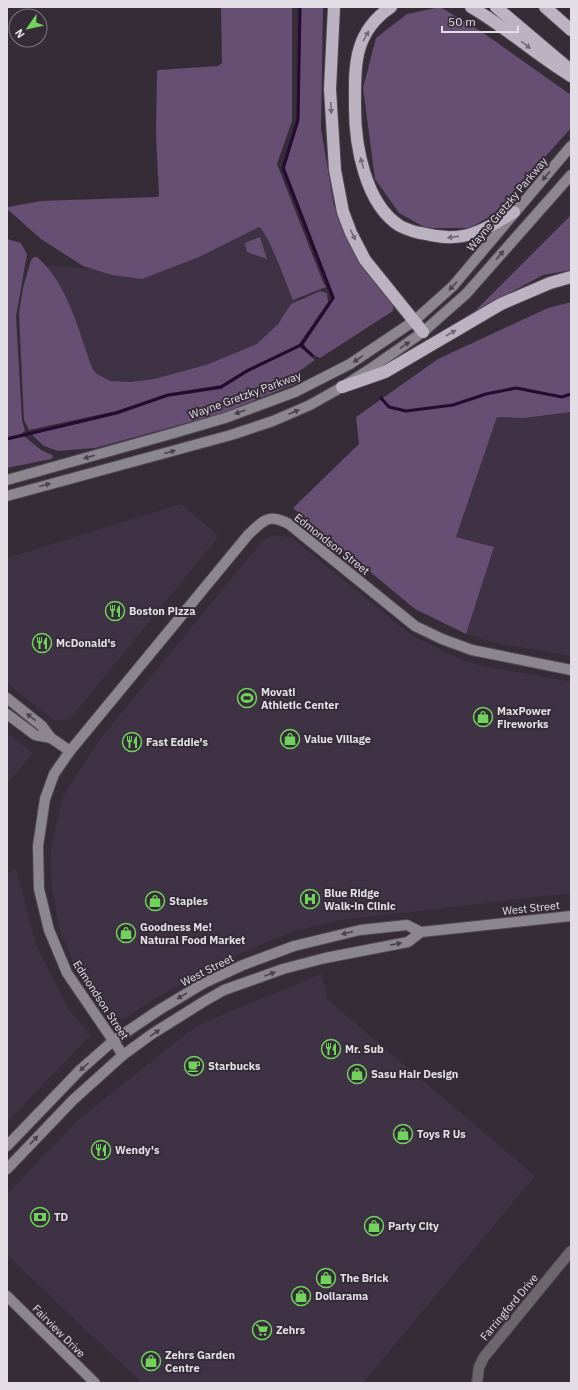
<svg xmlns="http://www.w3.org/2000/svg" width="578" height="1390" viewBox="0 0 578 1390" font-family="'IBM Plex Sans',sans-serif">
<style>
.built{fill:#3e3244}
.green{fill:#674e73}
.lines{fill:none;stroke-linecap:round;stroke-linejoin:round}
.stream{stroke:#270a33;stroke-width:3}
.street-casing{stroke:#514854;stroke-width:12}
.secondary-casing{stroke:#514854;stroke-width:12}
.highway-casing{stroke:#514854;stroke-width:14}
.street{stroke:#6b676d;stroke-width:10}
.secondary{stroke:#8c8690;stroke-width:10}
.highway{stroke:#bdb2c2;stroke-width:12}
.oneway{fill:#726876}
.oneway2{fill:#4b424e}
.labels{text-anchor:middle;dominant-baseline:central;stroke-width:4;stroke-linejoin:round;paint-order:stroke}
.street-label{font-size:11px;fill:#e3dee6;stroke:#352c38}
.poi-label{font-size:11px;font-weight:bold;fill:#e3dee6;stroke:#352c38;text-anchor:start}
</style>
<rect width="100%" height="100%" fill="#352c38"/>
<g class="built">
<path d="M 266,221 L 306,323 L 236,357 L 104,398 L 43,265 L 142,273 Z"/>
<path d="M 571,412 L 571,656 L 496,643 L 466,634 L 494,547 L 456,537 L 497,417 L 524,418 Z"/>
<path d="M 181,504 L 219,536 L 70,719 L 55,721 L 7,683 L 7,558 Z"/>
<path d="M 274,535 L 292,538 L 411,635 L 444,652 L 474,664 L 571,682 L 571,893 L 340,920 L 291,932 L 221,962 L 151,1001 L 124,1019 L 108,1014 L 76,970 L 59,928 L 52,889 L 51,847 L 63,796 L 100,739 L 263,540 Z"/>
<path d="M 7,733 L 33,753 L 7,784 Z"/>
<path d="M 16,868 L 36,945 L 69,1010 L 91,1035 L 7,1122 L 7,874 Z"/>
<path d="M 321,974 L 328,1000 L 535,1176 L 363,1383 L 142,1383 L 7,1255 L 7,1194 L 78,1120 L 196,1026 Z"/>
</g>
<g class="green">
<path d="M 221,7 L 292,7 L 292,121 L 277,164 L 323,282 L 326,287 L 293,300 C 287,286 269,234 259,227 L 199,257 L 142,279 L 112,275 L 83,266 L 41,239 L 7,209 L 8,207 L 41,201 L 157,197 L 159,196 L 156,135 L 157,71 L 159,70 L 218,66 L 222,63 Z"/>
<path d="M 301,7 L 323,7 L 321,129 L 334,206 L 375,281 L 393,302 L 393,311 L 320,358 C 314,356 306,350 304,344 L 335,298 L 285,168 L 299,121 Z"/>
<path d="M 440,7 L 482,32 L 571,95 L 571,128 L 494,214 L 470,228 L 426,228 L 399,213 L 375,179 L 363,88 L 376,38 L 407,14 Z"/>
<path d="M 571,215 L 571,270 L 543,275 L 474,312 Z"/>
<path d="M 260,237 L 267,259 L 247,252 L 245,243 Z"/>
<path d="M 7,239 L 21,243 L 27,254 L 16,317 L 22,420 L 25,431 L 21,434 L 7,437 Z"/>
<path d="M 34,257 L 37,257 C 68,283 79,333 93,370 L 97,374 L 110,381 L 131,382 L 154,379 L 206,365 L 257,344 L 278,324 L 291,304 L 320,291 L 327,293 L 328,302 L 299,344 L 247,369 L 221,385 L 168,394 L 116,411 L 29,430 L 24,420 L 19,313 L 23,288 L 31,260 Z"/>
<path d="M 571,302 L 571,412 L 524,418 L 497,417 L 456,537 L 494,547 L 466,634 L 415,609 L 293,508 L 359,444 L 356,417 L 438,359 L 548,308 Z"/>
<path d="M 300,347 L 315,360 L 298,372 L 297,374 L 300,382 L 223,413 L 95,448 L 58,451 L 44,446 L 33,436 L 33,434 L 118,414 L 167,397 L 221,389 L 248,372 Z"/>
<path d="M 24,436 L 41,450 L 52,455 L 53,457 L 51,459 L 7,468 L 7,440 Z"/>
</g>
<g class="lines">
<g class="stream">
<path d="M 301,345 L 312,355"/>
<path d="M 381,398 L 389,407 L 406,411 L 453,405 L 486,394 L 516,388 L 562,397 L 571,394"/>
<path d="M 7,439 L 116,413 L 168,395 L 221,387 L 247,371 L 301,345 L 333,298 L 283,168 L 298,120 L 300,7"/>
</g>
<defs>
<path id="street" d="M 477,1383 L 479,1367 L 484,1357 L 571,1251"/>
<g id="secondary">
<path d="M 7,480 L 174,433 L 225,418 L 295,392 L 350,364 L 414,321 L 453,286 L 571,146"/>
<path d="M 7,496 L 231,435 L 273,421 L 310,405 L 342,387 L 370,369 L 423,332 L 466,294 L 571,175"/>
<path d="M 7,698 L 42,726 L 51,738 L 70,751"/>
<path d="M 7,714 L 35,735 L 51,738"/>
<path d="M 123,1055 L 67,973 L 49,930 L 39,889 L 38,846 L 45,799 L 54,774 L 70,751 L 248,535 C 264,520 269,513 289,524 L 415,626 L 442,639 L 472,650 L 571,670"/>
<path d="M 7,1146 L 80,1070 L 113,1041 L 159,1010 L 204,983 L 243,965 L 294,946 L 360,930 L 407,925 L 421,932"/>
<path d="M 7,1169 L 73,1100 L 123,1055 L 152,1034 L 203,1002 L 224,990 L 283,969 L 325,958 L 408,942 L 421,932 L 571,916"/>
<path d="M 7,1296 L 95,1383"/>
</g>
<g id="highway">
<path d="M 334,7 L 330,89 L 335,170 L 343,212 L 351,233 L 365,260 L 423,332"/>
<path d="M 391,7 C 376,17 364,32 359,50 C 354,68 355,89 355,108 C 355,145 365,204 400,226 C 408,230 418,233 426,234 C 442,238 458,239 474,233 C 489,228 501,220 514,212"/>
<path d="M 471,7 C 506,27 536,55 571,76"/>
<path d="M 496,7 L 567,67"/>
<path d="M 545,7 L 571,30"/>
<path d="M 342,387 L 385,372 L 501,304 L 550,283 L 571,277"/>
</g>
</defs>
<use href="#street" class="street-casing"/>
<use href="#secondary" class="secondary-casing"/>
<use href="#highway" class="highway-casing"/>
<use href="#street" class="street"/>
<use href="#secondary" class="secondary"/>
<use href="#highway" class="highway"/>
</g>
<defs><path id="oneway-solid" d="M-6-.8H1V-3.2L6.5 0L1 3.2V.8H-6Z"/></defs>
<g class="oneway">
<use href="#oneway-solid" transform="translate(366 36) rotate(-61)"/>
<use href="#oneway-solid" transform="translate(526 45) rotate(37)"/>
<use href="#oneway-solid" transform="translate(331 108) rotate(87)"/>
<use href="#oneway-solid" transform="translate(362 163) rotate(-106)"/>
<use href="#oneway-solid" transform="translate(353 235) rotate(64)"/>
<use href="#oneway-solid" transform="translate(453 237) rotate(174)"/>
<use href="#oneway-solid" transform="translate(451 333) rotate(-30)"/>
</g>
<g class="oneway2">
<use href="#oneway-solid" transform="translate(546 176) rotate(131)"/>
<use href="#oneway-solid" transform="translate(500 255) rotate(-49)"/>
<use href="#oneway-solid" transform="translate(453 286) rotate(134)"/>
<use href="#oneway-solid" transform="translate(405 345) rotate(-35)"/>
<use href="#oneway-solid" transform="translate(358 359) rotate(146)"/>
<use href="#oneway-solid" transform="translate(240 412) rotate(160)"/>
<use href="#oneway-solid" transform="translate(294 412) rotate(-23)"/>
<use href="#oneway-solid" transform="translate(170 452) rotate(-15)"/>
<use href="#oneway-solid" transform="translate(89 457) rotate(164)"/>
<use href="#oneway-solid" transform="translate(45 485) rotate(-15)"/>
<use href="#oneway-solid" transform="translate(31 717) rotate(-142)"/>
<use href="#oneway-solid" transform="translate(347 933) rotate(166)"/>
<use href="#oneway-solid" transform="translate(396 944) rotate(-11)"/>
<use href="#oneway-solid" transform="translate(270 974) rotate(-20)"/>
<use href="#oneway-solid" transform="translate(182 996) rotate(149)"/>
<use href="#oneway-solid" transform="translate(155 1033) rotate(-34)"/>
<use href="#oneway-solid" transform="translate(84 1067) rotate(138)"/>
<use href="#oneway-solid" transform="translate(34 1140) rotate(-47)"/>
</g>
<defs>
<symbol id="restaurant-ring" viewBox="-11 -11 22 22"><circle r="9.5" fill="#352c38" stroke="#71d35e" stroke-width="1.5"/><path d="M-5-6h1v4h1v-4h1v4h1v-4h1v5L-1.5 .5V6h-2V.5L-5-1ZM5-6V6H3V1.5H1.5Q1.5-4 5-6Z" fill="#71d35e"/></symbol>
<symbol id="stadium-ring" viewBox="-11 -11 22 22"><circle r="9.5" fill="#352c38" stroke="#71d35e" stroke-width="1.5"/><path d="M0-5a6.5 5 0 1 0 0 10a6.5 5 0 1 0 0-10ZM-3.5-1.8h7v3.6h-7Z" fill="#71d35e"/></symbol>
<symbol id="shop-ring" viewBox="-11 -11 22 22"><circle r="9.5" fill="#352c38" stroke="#71d35e" stroke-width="1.5"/><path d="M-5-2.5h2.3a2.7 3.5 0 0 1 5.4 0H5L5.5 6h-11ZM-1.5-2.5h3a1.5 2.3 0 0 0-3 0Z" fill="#71d35e"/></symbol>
<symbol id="hospital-ring" viewBox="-11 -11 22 22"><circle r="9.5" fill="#352c38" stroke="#71d35e" stroke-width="1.5"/><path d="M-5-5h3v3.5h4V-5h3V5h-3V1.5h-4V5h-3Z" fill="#71d35e"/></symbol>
<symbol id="cafe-ring" viewBox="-11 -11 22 22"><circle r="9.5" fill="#352c38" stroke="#71d35e" stroke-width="1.5"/><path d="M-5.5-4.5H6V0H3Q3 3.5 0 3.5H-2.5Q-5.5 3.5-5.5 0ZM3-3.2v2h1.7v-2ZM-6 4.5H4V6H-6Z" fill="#71d35e"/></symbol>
<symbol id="bank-ring" viewBox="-11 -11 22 22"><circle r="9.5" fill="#352c38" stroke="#71d35e" stroke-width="1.5"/><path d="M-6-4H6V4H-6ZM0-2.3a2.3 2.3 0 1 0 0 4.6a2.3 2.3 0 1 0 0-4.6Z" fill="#71d35e"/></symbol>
<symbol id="supermarket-ring" viewBox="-11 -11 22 22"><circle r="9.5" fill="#352c38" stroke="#71d35e" stroke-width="1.5"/><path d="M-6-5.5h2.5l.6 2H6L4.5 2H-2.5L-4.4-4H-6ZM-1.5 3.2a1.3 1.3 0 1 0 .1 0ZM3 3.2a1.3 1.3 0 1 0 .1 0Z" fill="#71d35e"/></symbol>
</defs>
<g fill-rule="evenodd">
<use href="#restaurant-ring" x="104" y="600" width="22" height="22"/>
<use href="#restaurant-ring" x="31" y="632" width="22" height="22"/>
<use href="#stadium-ring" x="236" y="687" width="22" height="22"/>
<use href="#shop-ring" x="472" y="706" width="22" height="22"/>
<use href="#shop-ring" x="279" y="728" width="22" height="22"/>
<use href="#restaurant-ring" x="121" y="731" width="22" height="22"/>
<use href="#hospital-ring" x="299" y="888" width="22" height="22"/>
<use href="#shop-ring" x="144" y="890" width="22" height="22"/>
<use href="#shop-ring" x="115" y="922" width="22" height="22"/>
<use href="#restaurant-ring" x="320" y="1038" width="22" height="22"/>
<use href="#cafe-ring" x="183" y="1055" width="22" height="22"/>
<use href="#shop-ring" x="346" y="1063" width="22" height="22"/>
<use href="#shop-ring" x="392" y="1123" width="22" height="22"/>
<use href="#restaurant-ring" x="90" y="1139" width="22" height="22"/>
<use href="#bank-ring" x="29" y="1206" width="22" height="22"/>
<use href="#shop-ring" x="363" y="1215" width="22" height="22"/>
<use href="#shop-ring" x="315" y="1267" width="22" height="22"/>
<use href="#shop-ring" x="290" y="1285" width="22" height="22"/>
<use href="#supermarket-ring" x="251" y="1319" width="22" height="22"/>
<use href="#shop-ring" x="140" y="1350" width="22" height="22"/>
</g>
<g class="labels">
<g class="street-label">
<text transform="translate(507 204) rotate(-50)">Wayne Gretzky Parkway</text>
<text transform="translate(245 395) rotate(-20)">Wayne Gretzky Parkway</text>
<text transform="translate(332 544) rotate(38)">Edmondson Street</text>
<text transform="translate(531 908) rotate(-6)">West Street</text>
<text transform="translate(207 970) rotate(-27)">West Street</text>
<text transform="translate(101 1000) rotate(57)">Edmondson Street</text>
<text transform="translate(509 1307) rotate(-50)">Farringford Drive</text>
<text transform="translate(59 1331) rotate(45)">Fairview Drive</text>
</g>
<g class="poi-label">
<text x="129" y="611">Boston Pizza</text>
<text x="56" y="643">McDonald's</text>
<text x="261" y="692">Movati<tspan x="261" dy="13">Athletic Center</tspan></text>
<text x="497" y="711">MaxPower<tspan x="497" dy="13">Fireworks</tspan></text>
<text x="304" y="739">Value Village</text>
<text x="146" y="742">Fast Eddie's</text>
<text x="324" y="893">Blue Ridge<tspan x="324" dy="13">Walk-in Clinic</tspan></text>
<text x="169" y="901">Staples</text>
<text x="140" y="927">Goodness Me!<tspan x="140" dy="13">Natural Food Market</tspan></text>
<text x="345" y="1049">Mr. Sub</text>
<text x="208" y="1066">Starbucks</text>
<text x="371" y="1074">Sasu Hair Design</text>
<text x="417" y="1134">Toys R Us</text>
<text x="115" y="1150">Wendy's</text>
<text x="54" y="1217">TD</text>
<text x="388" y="1226">Party City</text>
<text x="340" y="1278">The Brick</text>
<text x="315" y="1296">Dollarama</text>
<text x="276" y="1330">Zehrs</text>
<text x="165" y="1355">Zehrs Garden<tspan x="165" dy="13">Centre</tspan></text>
</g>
</g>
<rect width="578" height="1390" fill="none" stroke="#e3dee6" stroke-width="16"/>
<g transform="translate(28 28) rotate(236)"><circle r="19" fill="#352c38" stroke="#7b737e"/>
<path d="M0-3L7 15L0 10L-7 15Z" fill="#71d35e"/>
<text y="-6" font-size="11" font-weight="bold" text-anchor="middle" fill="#e3dee6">N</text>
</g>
<path d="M442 26v6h76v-6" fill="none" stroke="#e3dee6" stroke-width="2"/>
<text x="448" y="26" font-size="12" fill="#e3dee6" stroke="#352c38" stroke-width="3" paint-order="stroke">50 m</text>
</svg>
